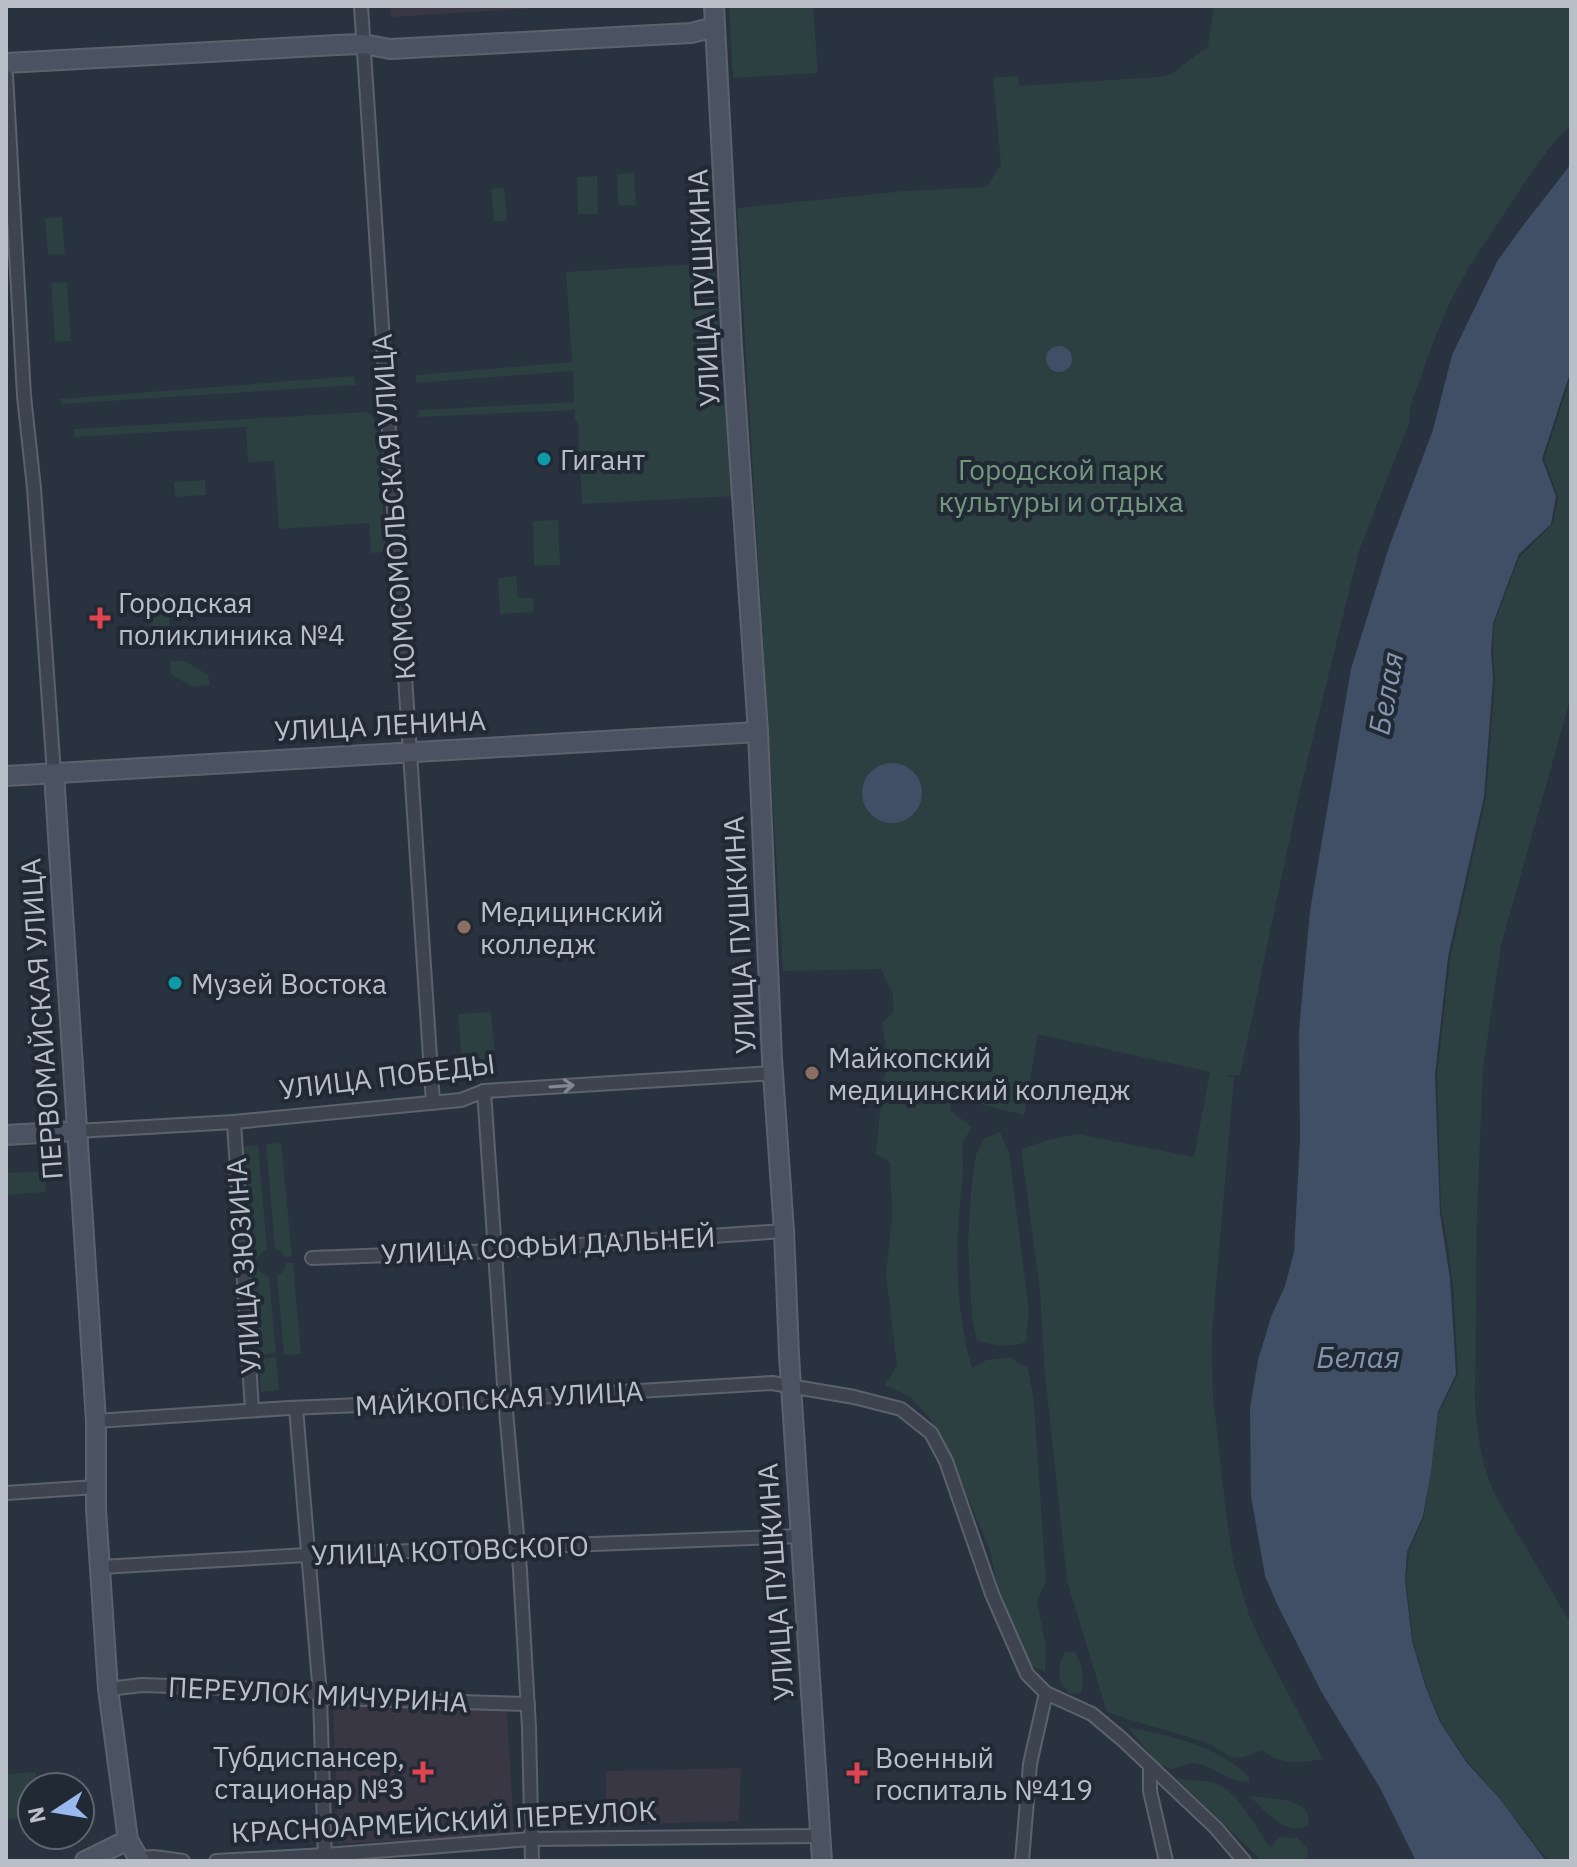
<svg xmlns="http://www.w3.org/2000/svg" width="1577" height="1867" viewBox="0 0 1577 1867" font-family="'IBM Plex Sans',sans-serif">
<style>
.medical{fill:#393744}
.green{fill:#2c3f41}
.water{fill:#414f66}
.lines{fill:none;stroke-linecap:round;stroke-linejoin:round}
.street-casing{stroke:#5b626c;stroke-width:16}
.secondary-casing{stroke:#5b626c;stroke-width:22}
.street{stroke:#3d444f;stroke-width:12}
.secondary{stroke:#4b5362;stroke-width:18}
.oneway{stroke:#818892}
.culture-dot{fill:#0f9aa8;stroke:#212934;stroke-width:3}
.health-dot{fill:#e0444e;stroke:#212934;stroke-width:3}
.education-dot{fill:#8d6e63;stroke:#212934;stroke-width:3}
.labels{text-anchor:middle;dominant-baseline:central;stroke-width:8;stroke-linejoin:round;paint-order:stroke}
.street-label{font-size:28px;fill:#b9bfc9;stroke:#212934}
.poi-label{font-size:28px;fill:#b9bfc9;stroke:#212934;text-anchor:start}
.park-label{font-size:28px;fill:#73987d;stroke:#212934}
.water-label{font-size:30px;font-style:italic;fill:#8495ae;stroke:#212934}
</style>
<rect width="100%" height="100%" fill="#29323f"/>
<g class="medical">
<path d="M 390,6 L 571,6 L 391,17 Z"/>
<path d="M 333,1706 L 507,1709 L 514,1834 L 338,1844 Z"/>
<path d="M 741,1768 L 739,1821 L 606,1825 L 606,1771 Z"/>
</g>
<g class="green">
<path d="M 729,6 L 813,6 L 818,73 L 733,78 Z"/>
<path d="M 1214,6 L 1571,6 L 1571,126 L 1557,138 L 1533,170 L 1469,267 L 1448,306 L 1433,343 L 1411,404 L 1409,423 L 1359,551 L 1298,799 L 1240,1075 L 1227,1075 L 1234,1078 L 1212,1333 L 1213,1395 L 1227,1521 L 1234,1564 L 1249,1615 L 1260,1640 L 1323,1759 C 1299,1763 1282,1766 1262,1750 C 1255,1752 1245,1758 1238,1758 C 1226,1757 1216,1746 1204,1742 C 1172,1731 1139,1724 1107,1712 L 1067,1581 L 1044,1364 L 1040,1291 L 1021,1149 L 1048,1140 L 1077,1134 L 1194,1157 L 1210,1072 L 1038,1034 L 1024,1115 L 950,1097 L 951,1111 L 972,1127 C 969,1132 964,1139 963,1144 C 961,1153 964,1165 963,1175 C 955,1239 954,1306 972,1368 L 987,1360 L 1010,1357 L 1028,1368 L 1034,1402 L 1046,1581 L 1037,1601 L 1046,1648 L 1045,1672 L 1030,1665 L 998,1588 L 989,1548 L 944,1441 L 929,1417 L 910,1397 L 885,1385 L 897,1366 L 886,1275 L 892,1216 L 890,1162 L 876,1154 L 883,1079 L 889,1066 L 882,1023 L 893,1013 L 893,994 L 881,969 L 783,971 L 737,208 L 904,191 L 987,187 L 1001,164 L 993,78 L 1018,76 L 1020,86 L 1157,77 L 1171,74 L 1208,46 Z"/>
<path d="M 634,173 L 636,205 L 618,206 L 617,174 Z"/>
<path d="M 597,176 L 598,214 L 578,214 L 577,177 Z"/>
<path d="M 504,187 L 507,220 L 494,222 L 491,189 Z"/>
<path d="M 62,217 L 65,254 L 48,255 L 45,218 Z"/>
<path d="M 714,263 L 721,352 L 711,361 L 714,392 L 728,402 L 734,496 L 582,504 L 578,424 L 575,420 L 575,410 L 419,417 L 418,410 L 574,402 L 573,371 L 416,383 L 416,375 L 572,362 L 566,272 Z"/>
<path d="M 67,282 L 71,341 L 55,342 L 51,283 Z"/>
<path d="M 354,376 L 356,385 L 61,404 L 60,399 Z"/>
<path d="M 1571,376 L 1571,697 L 1501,945 L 1483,1069 L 1477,1212 L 1475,1401 C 1477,1435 1482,1470 1498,1500 L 1571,1624 L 1571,1861 L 1548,1861 L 1498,1797 L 1468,1762 L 1441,1722 L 1427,1688 L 1413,1641 L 1406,1580 L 1409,1552 L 1424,1516 L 1439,1412 L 1458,1375 L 1453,1285 L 1446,1233 L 1441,1211 L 1437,1075 L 1450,959 L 1486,797 L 1495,679 L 1493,647 L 1494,624 L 1519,558 L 1553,523 L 1558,496 L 1544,459 Z"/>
<path d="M 367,412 L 371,414 L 377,423 L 386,552 L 371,553 L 369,523 L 279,529 L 274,461 L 248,462 L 246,427 L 75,437 L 74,429 Z"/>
<path d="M 205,480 L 206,495 L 175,497 L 174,482 Z"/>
<path d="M 558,520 L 560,565 L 534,566 L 533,521 Z"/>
<path d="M 516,576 L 518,598 L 533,598 L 533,612 L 500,614 L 498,578 Z"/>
<path d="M 167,594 L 170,629 L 151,630 L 148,603 L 154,595 Z"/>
<path d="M 171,661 L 185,661 L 208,675 L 210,685 L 192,687 L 171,674 Z"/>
<path d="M 491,1012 L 497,1075 L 463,1077 L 458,1014 Z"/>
<path d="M 1000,1132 L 1009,1153 L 1029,1311 L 1026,1342 C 1009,1349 994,1345 977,1341 L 972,1318 L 968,1243 L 971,1191 L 976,1155 L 984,1138 Z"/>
<path d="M 281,1143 L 292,1256 L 285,1257 L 280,1251 L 275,1249 L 266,1144 Z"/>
<path d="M 258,1145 L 267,1249 L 260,1254 L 258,1260 L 247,1260 L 240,1148 Z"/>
<path d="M 45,1171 L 46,1192 L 6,1195 L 6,1173 Z"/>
<path d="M 286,1263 L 293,1263 L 301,1354 L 284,1355 L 277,1276 L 283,1272 Z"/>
<path d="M 258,1266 L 260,1272 L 269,1277 L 276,1353 L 254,1355 L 248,1267 Z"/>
<path d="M 276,1357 L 279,1390 L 261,1392 L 258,1359 Z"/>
<path d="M 1066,1652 L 1074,1652 C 1084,1664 1084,1678 1081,1693 L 1070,1694 C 1067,1690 1063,1687 1061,1683 C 1057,1674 1059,1659 1066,1652 Z"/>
<path d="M 1129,1728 C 1171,1735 1218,1746 1249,1777 L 1249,1783 L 1231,1779 L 1206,1766 L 1194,1763 L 1170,1769 L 1158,1764 Z"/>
<path d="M 36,1772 L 37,1787 L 32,1787 L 32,1817 L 6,1819 L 6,1774 Z"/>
<path d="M 1176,1778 C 1188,1780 1202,1780 1215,1783 C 1236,1789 1257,1829 1270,1847 L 1280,1837 L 1297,1838 L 1307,1848 L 1308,1859 L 1325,1861 L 1260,1861 L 1257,1856 Z"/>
<path d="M 1250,1796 C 1270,1799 1316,1797 1308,1826 C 1286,1837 1264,1811 1250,1796 Z"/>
</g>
<g class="water">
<path d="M 1571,164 L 1571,370 L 1542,459 L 1556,496 L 1551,524 L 1519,554 L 1493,623 L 1491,652 L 1493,679 L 1484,797 L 1448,957 L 1435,1075 L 1440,1214 L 1450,1279 L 1456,1374 L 1438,1412 L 1431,1471 L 1423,1516 L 1407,1552 L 1405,1580 L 1412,1641 L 1426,1688 L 1440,1722 L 1467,1763 L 1499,1798 L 1546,1861 L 1416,1861 L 1380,1788 L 1321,1691 L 1278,1606 L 1265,1576 L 1251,1496 L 1250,1408 L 1258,1360 L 1271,1317 L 1285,1286 L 1294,1252 L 1300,1140 L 1299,1030 L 1310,911 L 1351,669 L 1389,547 L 1433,430 L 1452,355 L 1498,260 L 1525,223 Z"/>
<circle cx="1059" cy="359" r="13"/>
<circle cx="892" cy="793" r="30"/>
</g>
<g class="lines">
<defs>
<g id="street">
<path d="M 361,6 L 433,1103"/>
<path d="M 6,75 L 24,396 L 34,488 L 54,774"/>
<path d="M 484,1091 L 505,1399 L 520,1570 L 529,1728 L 532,1861"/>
<path d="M 234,1122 L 252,1410"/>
<path d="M 76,1131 L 234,1122 L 461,1100 L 484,1091 L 774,1073"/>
<path d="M 312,1258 L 495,1251 L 784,1231"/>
<path d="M 296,1408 L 320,1695 L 325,1861"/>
<path d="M 96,1421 L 289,1408 L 505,1399 L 772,1383 L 854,1397 L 901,1409 L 931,1433 L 946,1461 L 992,1594 L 1027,1674 L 1046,1693 L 1092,1714 L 1123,1740 L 1216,1828 L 1244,1861"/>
<path d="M 6,1493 L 96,1487"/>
<path d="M 101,1567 L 307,1555 L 800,1536"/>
<path d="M 108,1689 L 142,1685 L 309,1691 L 331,1698 L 528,1704"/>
<path d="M 1150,1768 L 1150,1791 L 1166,1861"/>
<path d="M 139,1858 L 154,1857 L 183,1861"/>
<path d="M 216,1861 L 325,1855 L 531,1839 L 820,1836"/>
<path d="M 1022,1861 L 1030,1764 L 1046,1693"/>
</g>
<g id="secondary">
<path d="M 714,6 L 732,347 L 758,732 L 772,1059 L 784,1231 L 789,1355 L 822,1861"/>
<path d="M 6,63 L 337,45 L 363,44 L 390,49 L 691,33 L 715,27"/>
<path d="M 54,774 L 96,1421 L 96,1509 L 108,1689 L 128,1840 L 140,1861"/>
<path d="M 6,776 L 758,732"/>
<path d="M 6,1135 L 76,1131"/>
<path d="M 85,1861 L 128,1840"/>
</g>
</defs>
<use href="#street" class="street-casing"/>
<use href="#secondary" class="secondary-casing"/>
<use href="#street" class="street"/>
<use href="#secondary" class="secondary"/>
</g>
<defs><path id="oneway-shaft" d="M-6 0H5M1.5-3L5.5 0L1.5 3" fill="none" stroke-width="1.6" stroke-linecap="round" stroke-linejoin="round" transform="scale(2)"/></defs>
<use class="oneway" href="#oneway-shaft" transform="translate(562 1086) rotate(-4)"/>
<g class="culture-dot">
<circle cx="544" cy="459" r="8"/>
<circle cx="175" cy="983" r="8"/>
</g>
<g class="health-dot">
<path d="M96 606h8v8h8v8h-8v8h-8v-8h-8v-8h8z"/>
<path d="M419 1760h8v8h8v8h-8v8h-8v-8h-8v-8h8z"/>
<path d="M853 1761h8v8h8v8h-8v8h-8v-8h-8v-8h8z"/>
</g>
<g class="education-dot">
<circle cx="464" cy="927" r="8"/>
<circle cx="812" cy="1073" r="8"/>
</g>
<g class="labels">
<g class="street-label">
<text transform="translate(703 288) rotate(-93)">УЛИЦА ПУШКИНА</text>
<text transform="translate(393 507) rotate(-94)">КОМСОМОЛЬСКАЯ УЛИЦА</text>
<text transform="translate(380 725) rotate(-3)">УЛИЦА ЛЕНИНА</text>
<text transform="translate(739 935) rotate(-93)">УЛИЦА ПУШКИНА</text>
<text transform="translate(41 1019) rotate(-94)">ПЕРВОМАЙСКАЯ УЛИЦА</text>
<text transform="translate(387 1076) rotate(-7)">УЛИЦА ПОБЕДЫ</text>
<text transform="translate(548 1245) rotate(-3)">УЛИЦА СОФЬИ ДАЛЬНЕЙ</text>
<text transform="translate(243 1266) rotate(-94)">УЛИЦА ЗЮЗИНА</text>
<text transform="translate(499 1398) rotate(-3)">МАЙКОПСКАЯ УЛИЦА</text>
<text transform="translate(450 1550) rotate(-2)">УЛИЦА КОТОВСКОГО</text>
<text transform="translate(775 1582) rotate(-94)">УЛИЦА ПУШКИНА</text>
<text transform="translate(318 1694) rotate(3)">ПЕРЕУЛОК МИЧУРИНА</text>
<text transform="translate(444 1821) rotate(-3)">КРАСНОАРМЕЙСКИЙ ПЕРЕУЛОК</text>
</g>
<g class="poi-label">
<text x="560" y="459">Гигант</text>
<text x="118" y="602">Городская<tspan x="118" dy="32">поликлиника №4</tspan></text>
<text x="480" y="911">Медицинский<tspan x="480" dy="32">колледж</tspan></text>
<text x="191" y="983">Музей Востока</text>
<text x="828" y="1057">Майкопский<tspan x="828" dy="32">медицинский колледж</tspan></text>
<text x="405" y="1756" text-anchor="end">Тубдиспансер,<tspan x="405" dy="32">стационар №3</tspan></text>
<text x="875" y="1757">Военный<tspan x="875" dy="32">госпиталь №419</tspan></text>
</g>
<g class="park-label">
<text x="1061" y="469">Городской парк<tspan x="1061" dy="32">культуры и отдыха</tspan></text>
</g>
<g class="water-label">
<text transform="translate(1385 693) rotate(-80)">Белая</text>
<text x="1358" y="1356">Белая</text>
</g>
</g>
<rect width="1577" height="1867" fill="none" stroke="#b9bfc9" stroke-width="16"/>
<g transform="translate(56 1811) rotate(258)"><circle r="38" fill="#212934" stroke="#5e6570" stroke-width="2"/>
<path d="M0-6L14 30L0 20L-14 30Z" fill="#9ab8ee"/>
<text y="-12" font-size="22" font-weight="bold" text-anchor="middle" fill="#b9bfc9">N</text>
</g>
</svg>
